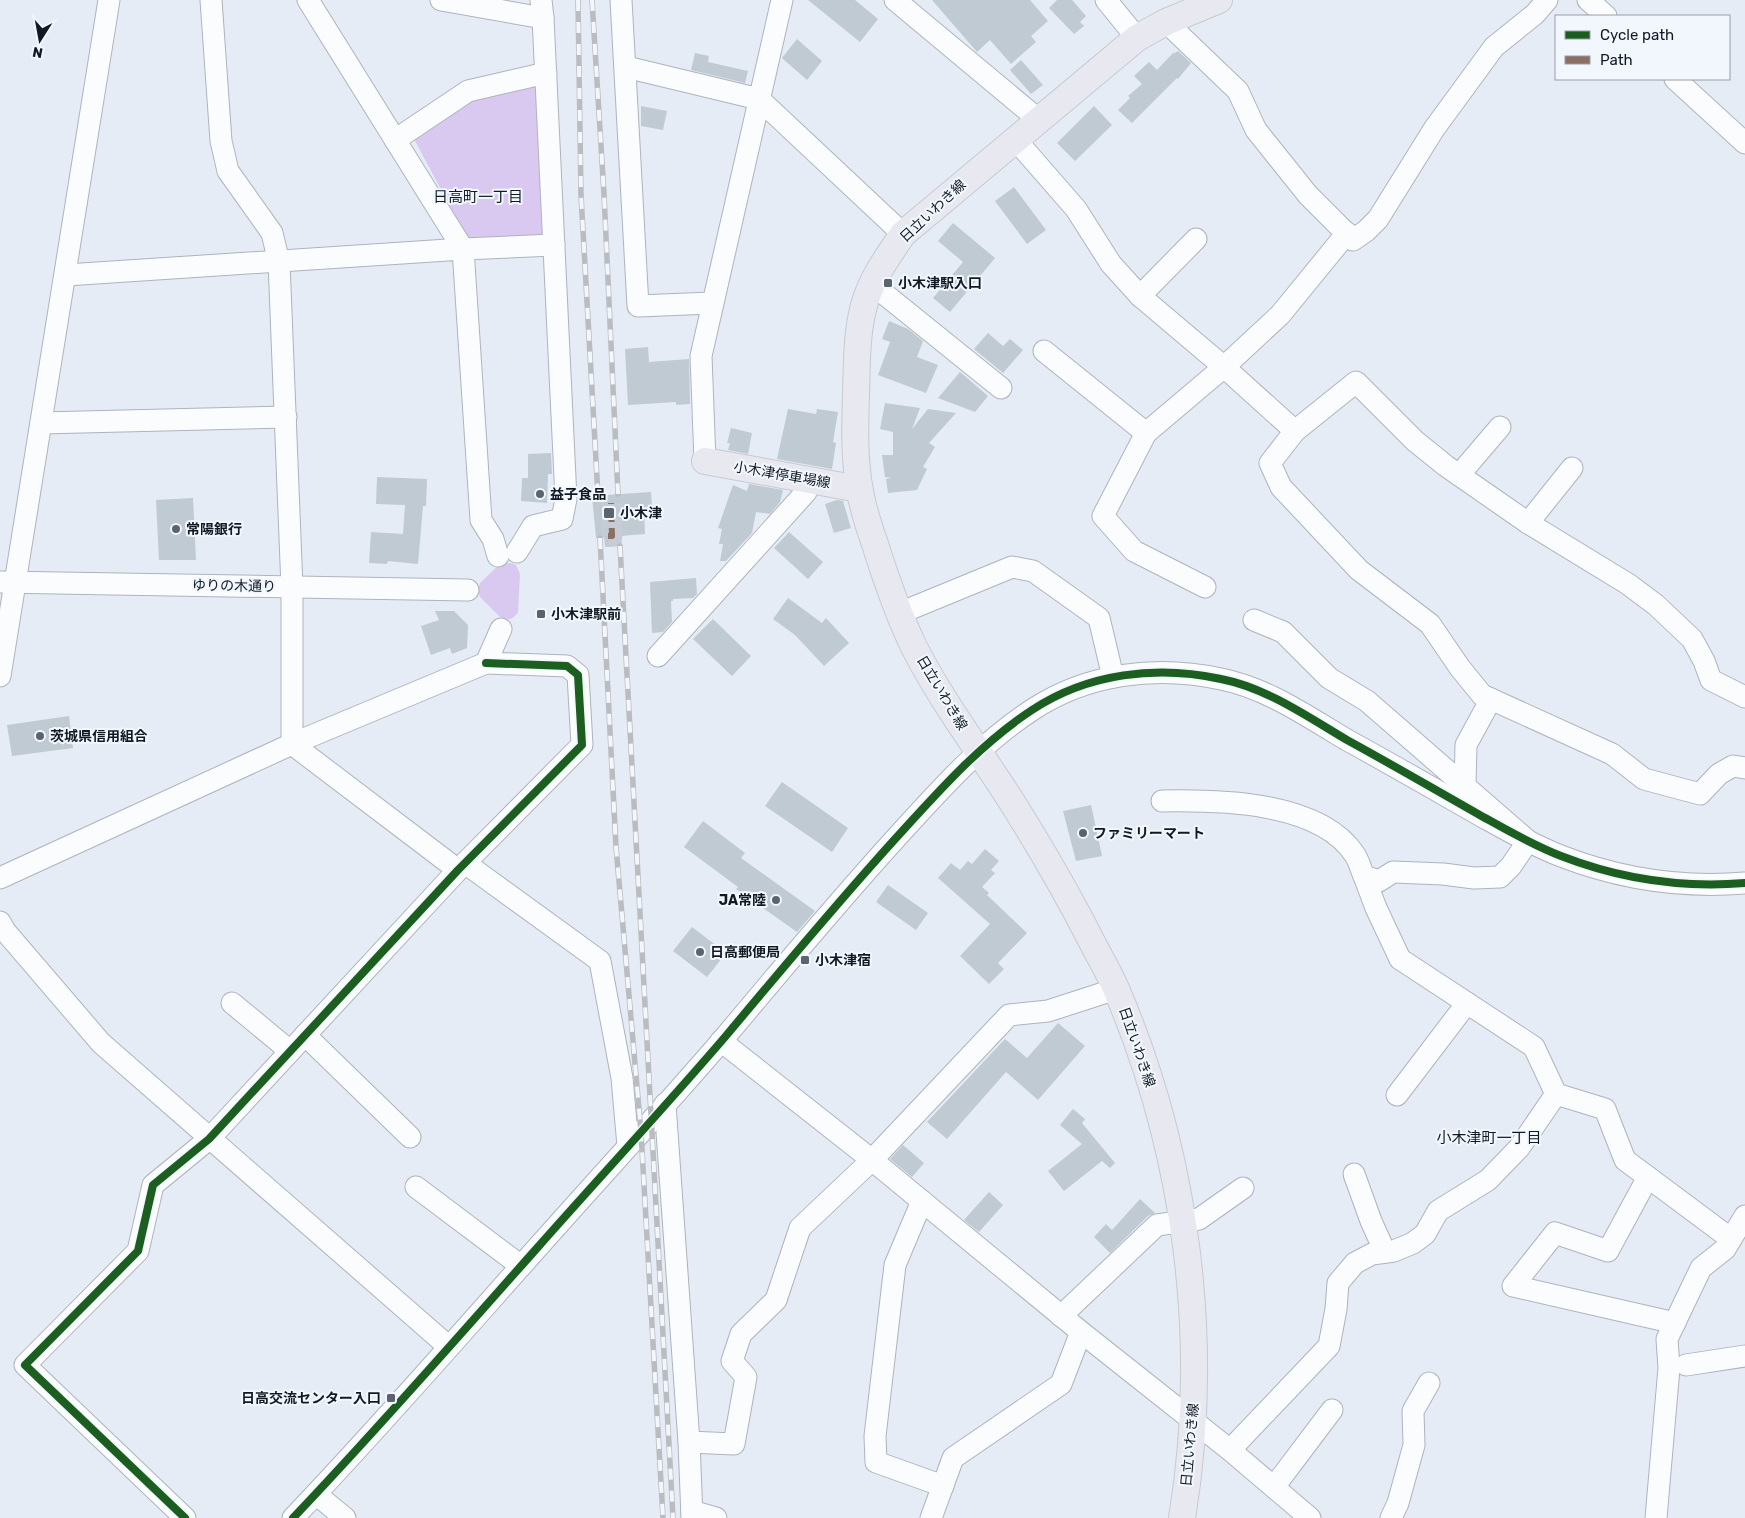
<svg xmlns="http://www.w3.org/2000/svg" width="1745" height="1518" viewBox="0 0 1745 1518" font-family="Rubik,'Noto Sans JP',sans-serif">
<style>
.green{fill:#d9c9f1}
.building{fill:#c0cad2}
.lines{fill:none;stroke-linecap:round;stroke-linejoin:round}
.minor-tunnel{stroke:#c5ccd6;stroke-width:21;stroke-dasharray:21 11;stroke-linecap:butt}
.minor-casing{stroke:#adb4be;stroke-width:23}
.major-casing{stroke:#c6cad0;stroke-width:28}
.minor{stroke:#fbfcfe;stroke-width:21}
.major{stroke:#e8e9f0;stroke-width:26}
.rail-casing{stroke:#babcbf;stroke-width:5.5}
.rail{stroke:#f2f7fd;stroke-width:4;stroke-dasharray:11;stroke-linecap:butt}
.quiet{stroke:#8d6e63;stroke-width:6;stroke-dasharray:12 6;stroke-linecap:butt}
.cycleway-casing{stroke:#f2f7fd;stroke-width:11}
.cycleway{stroke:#1b5e20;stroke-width:8}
.poi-dot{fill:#5b636e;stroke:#f2f7fd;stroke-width:2}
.labels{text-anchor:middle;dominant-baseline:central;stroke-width:4;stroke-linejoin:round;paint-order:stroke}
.street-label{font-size:14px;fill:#111924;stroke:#f2f7fd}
.poi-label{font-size:14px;font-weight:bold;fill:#111924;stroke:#f2f7fd;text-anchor:start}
.neighbourhood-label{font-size:15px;fill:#111924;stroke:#f2f7fd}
</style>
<rect width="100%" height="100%" fill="#e5ecf6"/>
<g class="green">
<path d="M 540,81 L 547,228 L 543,240 L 482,244 L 467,238 L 415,141 L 416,133 L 476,95 Z"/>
<path d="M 511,563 L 516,565 L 520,574 L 518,612 C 514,619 508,621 501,618 L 480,597 L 478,590 L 480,583 L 500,564 Z"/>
</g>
<g class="building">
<path d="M 808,0 L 855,0 L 878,19 L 860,42 Z"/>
<path d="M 932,0 L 1030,0 L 1048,21 L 1031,36 L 1036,42 L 1011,64 L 990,40 L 977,52 Z"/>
<path d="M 1057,0 L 1072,0 L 1086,16 L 1080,22 L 1084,26 L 1074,34 L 1049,8 Z"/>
<path d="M 797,39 L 822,61 L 807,80 L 782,58 Z"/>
<path d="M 1178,51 L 1191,63 L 1178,79 L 1177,78 L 1132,123 L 1118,110 L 1130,98 L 1128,96 L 1142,84 L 1134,76 L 1149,62 L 1157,70 L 1173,53 L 1175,53 Z"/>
<path d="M 695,53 L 709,56 L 708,62 L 748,71 L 745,83 L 691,70 Z"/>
<path d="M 1021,60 L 1043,85 L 1031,94 L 1010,70 Z"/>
<path d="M 641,106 L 667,111 L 663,130 L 641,126 Z"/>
<path d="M 1094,106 L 1112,125 L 1075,161 L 1057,143 Z"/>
<path d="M 1014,187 L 1046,230 L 1027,244 L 995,201 Z"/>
<path d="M 953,223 L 995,258 L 950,312 L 933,298 L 963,262 L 938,241 Z"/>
<path d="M 889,321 L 908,329 L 923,341 L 917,357 L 938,365 L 926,393 L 878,375 L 890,342 L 882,339 Z"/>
<path d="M 988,333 L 1003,346 L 1010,339 L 1023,350 L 1003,373 L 974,349 Z"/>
<path d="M 648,347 L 649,362 L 689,359 L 690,404 L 676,405 L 676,402 L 628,405 L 625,349 Z"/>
<path d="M 960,372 L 988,396 L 975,412 L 938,398 Z"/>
<path d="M 885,403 L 920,408 L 912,429 L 928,409 L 956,413 L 929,443 L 935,447 L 923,467 L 927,469 L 917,490 L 888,493 L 886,479 L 891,478 L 885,477 L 882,455 L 893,455 L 893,432 L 880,429 Z"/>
<path d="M 788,409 L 816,414 L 817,409 L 838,412 L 833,442 L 836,443 L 832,469 L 777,459 Z"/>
<path d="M 731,428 L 752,433 L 748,454 L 728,450 L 730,443 L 727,443 Z"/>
<path d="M 551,453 L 552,474 L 548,474 L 547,503 L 521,501 L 522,478 L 528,478 L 528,454 Z"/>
<path d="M 377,477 L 427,479 L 426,506 L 423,506 L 418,564 L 388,561 L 387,564 L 369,563 L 371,532 L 403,534 L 405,505 L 376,504 Z"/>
<path d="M 749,484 L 783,490 L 780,502 L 770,514 L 756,512 L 752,533 L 726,561 L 720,561 L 723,544 L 719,544 L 722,529 L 718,528 L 733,485 L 747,491 Z"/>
<path d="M 651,492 L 652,507 L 644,508 L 645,534 L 621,536 L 622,546 L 605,547 L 604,537 L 596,538 L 592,496 Z"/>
<path d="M 193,498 L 196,560 L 159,560 L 156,500 Z"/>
<path d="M 837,500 L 843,501 L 851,528 L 834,533 L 825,504 Z"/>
<path d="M 789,532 L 823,562 L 808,579 L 774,548 Z"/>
<path d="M 696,578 L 697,594 L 693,598 L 673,599 L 673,601 L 671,601 L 672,622 L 663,632 L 652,633 L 650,582 Z"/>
<path d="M 788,598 L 822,623 L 826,618 L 849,643 L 824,666 L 795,635 L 773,619 Z"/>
<path d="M 435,611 L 454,611 L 468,625 L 467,648 L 452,654 L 450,648 L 431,655 L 421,626 L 439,620 Z"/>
<path d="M 713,619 L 751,656 L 732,676 L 693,639 Z"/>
<path d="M 69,716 L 73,748 L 12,756 L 7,725 Z"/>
<path d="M 782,782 L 848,828 L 832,852 L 765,806 Z"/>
<path d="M 1091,805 L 1102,856 L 1076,861 L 1063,811 Z"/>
<path d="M 703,821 L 745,853 L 741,858 L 815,911 L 797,932 L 736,889 L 738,887 L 684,847 Z"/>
<path d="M 985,849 L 999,861 L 991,870 L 995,873 L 982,887 L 989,893 L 987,895 L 1027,933 L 998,963 L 1004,969 L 989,984 L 960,956 L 990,924 L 938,878 L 951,863 L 960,870 L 968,861 L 972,864 Z"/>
<path d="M 888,885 L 928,913 L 916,930 L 876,902 Z"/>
<path d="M 692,927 L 726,953 L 707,977 L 673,951 Z"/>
<path d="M 1058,1023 L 1085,1046 L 1038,1100 L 1006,1072 L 947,1139 L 927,1122 L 1005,1039 L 1027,1058 Z"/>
<path d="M 1073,1109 L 1085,1119 L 1082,1123 L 1115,1163 L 1110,1168 L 1102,1161 L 1064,1191 L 1048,1171 L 1082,1144 L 1060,1125 Z"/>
<path d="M 903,1145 L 924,1163 L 912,1177 L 890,1159 Z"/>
<path d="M 989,1192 L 1003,1205 L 979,1232 L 964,1220 Z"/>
<path d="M 1140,1199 L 1155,1213 L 1148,1216 L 1110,1253 L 1094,1237 L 1106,1224 L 1112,1230 Z"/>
</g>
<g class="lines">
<path class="minor-tunnel" d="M 608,536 L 612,536 L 611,503"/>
<defs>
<g id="minor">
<path d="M 211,0 L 221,141 L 228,171 L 272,233 L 279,262 L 292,588 L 292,744 L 458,870"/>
<path d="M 308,0 L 463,249 L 554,245"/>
<path d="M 441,0 L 543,18"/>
<path d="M 621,0 L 638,306 L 712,303"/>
<path d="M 895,0 L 1039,120"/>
<path d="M 1106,0 L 1137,38"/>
<path d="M 1588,0 L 1606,16"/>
<path d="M 1166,22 L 1238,91 L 1256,130 L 1308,195 L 1353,240 L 1366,231 L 1378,219 L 1434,129 L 1494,47 L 1535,14 L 1547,0"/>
<path d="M 626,67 L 759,99 L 903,234"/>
<path d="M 1675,79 L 1745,143"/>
<path d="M 1015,139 L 1076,209 L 1111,264 L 1140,296 L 1224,367 L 1280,315 L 1347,233"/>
<path d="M 395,140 L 468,91 L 546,73"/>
<path d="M 66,275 L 463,249 L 481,520 L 493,539 L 498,556"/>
<path d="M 872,284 L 1001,388"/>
<path d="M 1140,296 L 1196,239"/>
<path d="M 1044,351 L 1146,433"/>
<path d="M 41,423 L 286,417"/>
<path d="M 1295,431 L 1270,463 L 1281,487 L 1359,570 L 1430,624 L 1460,668 L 1482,695 L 1612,754 L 1644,779 L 1700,794 L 1719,774 L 1733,766 L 1745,768"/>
<path d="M 705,461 L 701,356 L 782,0"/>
<path d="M 1459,475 L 1500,427"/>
<path d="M 1528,523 L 1572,468"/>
<path d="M 517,552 L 533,526 L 562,519 L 566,499 L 543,18 L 541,0"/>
<path d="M 0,582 L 468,590"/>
<path d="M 1205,587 L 1134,551 L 1103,516 L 1146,433 L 1224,367 L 1295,431 L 1356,382 L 1415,441 L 1446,466 L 1528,523 L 1628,584 L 1656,605 L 1692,639 L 1704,661 L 1711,680 L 1745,697"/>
<path d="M 900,613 L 1012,567 L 1033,571 L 1099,618 L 1113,677"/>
<path d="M 658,656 L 806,492 L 808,480"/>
<path d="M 0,676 L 109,0"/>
<path d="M 1465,786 L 1466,745 L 1491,699"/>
<path d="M 1162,801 C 1219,800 1320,801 1355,855 C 1359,861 1361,870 1364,876 L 1379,881 L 1393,872 L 1443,874 L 1474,878 L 1500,877 L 1511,866 L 1528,841 L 1367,701 L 1329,678 L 1283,632 L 1254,620"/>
<path d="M 465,863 L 600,961 L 622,1078 L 628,1146"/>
<path d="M 1364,876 L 1376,908 L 1400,959 L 1534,1047 L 1556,1094 L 1605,1109 L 1625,1160 L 1731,1239"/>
<path d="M 0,878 L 292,744 L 486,663 L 501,629"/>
<path d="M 0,922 L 5,931 L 101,1043 L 449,1347"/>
<path d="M 232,1003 L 290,1051"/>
<path d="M 305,1035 L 410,1137"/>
<path d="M 721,1041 L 872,1160 L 1081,1332 L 1230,1450 L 1310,1518"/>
<path d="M 1397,1095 L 1467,1003"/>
<path d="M 665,1104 L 689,1442 L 734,1444 L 746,1377 L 732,1361 L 741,1334 L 776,1300 L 800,1228 L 872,1160 L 1009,1015 L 1048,1011 L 1116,989"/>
<path d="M 1354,1174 L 1371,1221 L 1385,1252"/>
<path d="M 1648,1177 L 1608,1251 L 1555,1233 L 1513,1286 L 1675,1323"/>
<path d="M 416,1187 L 521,1266"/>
<path d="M 922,1201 L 895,1265 L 875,1436 L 876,1462 L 943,1486"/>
<path d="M 1061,1316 L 1157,1225 L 1199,1219 L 1243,1188"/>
<path d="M 1686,1365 L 1745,1356"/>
<path d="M 689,1442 L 692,1518"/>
<path d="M 1230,1450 L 1329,1346 L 1336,1309 L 1338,1283 L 1355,1263 L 1372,1254 L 1394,1251 L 1413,1243 L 1425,1234 L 1438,1211 L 1488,1180 L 1519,1148 L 1556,1094"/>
<path d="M 1274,1487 L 1332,1410"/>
<path d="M 316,1494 L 345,1518"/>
<path d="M 692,1511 L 716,1518"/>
<path d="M 185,1518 L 25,1365 L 138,1251 L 153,1185 L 209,1139 L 458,870 L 582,745 L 578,675 L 567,666 L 486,663"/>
<path d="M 293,1518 C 377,1430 457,1338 538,1247 C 600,1177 664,1108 725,1037 C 781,970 837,903 896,838 C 938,792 980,744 1032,710 C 1088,673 1157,665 1221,679 C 1267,688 1308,717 1347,740 C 1391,764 1434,789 1478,814 C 1505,829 1532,845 1561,856 C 1620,879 1683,888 1745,883"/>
<path d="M 931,1518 L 953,1458 L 1061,1384 L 1081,1332"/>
<path d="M 1391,1518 L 1398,1503 L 1414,1445 L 1413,1411 L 1429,1383"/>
<path d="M 1656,1518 L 1669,1368 L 1667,1339 L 1701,1268 L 1725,1249 L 1745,1216"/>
</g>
<g id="major">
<path d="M 705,461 L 859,489"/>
<path d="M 1182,1518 C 1211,1343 1187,1155 1117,991 C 1110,974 1100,958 1092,942 C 1067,893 1039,845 1010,799 C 978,749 941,700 914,647 C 898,614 886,579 875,544 C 869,527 863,509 860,491 C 854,460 855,426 856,395 C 857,364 856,329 866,299 C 874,275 889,255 903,234 L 1137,38 L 1166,22 L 1219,0"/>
</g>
</defs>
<use href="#minor" class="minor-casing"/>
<use href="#major" class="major-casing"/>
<use href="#minor" class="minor"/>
<use href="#major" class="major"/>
<defs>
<g id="rail">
<path d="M 578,0 L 581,195 L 598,496"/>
<path d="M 592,0 L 604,194 L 618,494"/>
<path d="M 600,538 L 616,847 L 641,1132 L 663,1518"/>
<path d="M 620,546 L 673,1518"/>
</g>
</defs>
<use href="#rail" class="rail-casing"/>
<use href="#rail" class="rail"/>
<path class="quiet" d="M 608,536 L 612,536 L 611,503"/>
<defs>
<g id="cycleway">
<path d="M 185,1518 L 25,1365 L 138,1251 L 153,1185 L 209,1139 L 458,870 L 582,745 L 578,675 L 567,666 L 486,663"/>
<path d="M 293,1518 C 377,1430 457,1338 538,1247 C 600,1177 664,1108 725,1037 C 781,970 837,903 896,838 C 938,792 980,744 1032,710 C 1088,673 1157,665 1221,679 C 1267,688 1308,717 1347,740 C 1391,764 1434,789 1478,814 C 1505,829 1532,845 1561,856 C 1620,879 1683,888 1745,883"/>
</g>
</defs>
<use href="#cycleway" class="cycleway-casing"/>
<use href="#cycleway" class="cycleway"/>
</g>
<g class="poi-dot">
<rect x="883" y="278" width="10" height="10" rx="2.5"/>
<circle cx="540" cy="494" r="5"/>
<rect x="603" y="507" width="12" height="12" rx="2.5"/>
<circle cx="176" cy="529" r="5"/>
<rect x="536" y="609" width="10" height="10" rx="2.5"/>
<circle cx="40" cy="736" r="5"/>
<circle cx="1083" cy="833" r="5"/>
<circle cx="776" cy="900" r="5"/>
<circle cx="700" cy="952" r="5"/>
<rect x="800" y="955" width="10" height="10" rx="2.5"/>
<rect x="386" y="1393" width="10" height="10" rx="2.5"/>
</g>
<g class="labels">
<g class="street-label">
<text transform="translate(933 211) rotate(-43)">日立いわき線</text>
<text transform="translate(782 475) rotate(10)">小木津停車場線</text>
<text transform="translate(234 586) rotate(1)">ゆりの木通り</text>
<text transform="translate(942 693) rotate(59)">日立いわき線</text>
<text transform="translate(1137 1047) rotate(71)">日立いわき線</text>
<text transform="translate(1190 1445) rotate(-85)">日立いわき線</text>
</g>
<g class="poi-label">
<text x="898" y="283">小木津駅入口</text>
<text x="550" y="494">益子食品</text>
<text x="620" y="513">小木津</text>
<text x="186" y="529">常陽銀行</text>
<text x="551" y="614">小木津駅前</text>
<text x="50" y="736">茨城県信用組合</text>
<text x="1093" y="833">ファミリーマート</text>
<text x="766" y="900" text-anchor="end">JA常陸</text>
<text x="710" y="952">日高郵便局</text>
<text x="815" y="960">小木津宿</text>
<text x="381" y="1398" text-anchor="end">日高交流センター入口</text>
</g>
<g class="neighbourhood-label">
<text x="478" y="197">日高町一丁目</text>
<text x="1489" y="1138">小木津町一丁目</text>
</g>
</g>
<rect x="1555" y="15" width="175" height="65" fill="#f2f7fd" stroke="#989ea6"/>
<rect x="1565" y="31" width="25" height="8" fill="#1b5e20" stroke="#989ea6"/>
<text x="1600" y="40" font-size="15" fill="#111924">Cycle path</text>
<rect x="1565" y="56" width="25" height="8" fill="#8d6e63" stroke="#989ea6"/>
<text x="1600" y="65" font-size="15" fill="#111924">Path</text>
<g transform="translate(40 40) rotate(191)" stroke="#f2f7fd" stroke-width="4" paint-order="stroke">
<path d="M0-4L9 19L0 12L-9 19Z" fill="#111924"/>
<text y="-8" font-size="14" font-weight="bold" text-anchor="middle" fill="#111924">N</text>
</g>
</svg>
